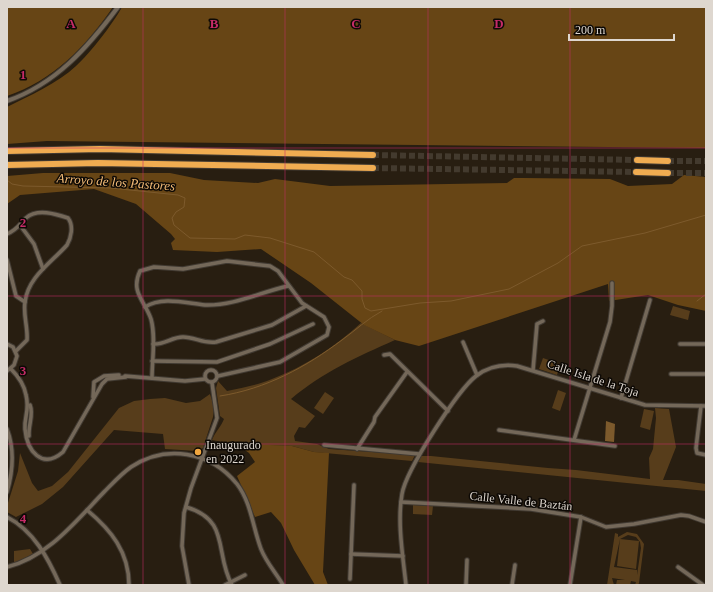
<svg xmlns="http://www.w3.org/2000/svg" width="713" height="592" viewBox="0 0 713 592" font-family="'Times New Roman',serif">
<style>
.green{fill:#573d1b;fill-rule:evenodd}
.forest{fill:#674515}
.water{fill:#7d5a2c}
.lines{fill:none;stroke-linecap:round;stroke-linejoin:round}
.stream{stroke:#7d5a2c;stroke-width:1}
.motorway-tunnel{stroke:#433a2e;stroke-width:6;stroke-dasharray:6 3;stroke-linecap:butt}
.minor-casing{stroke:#413a32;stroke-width:5.5}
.tertiary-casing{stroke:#413a32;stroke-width:6}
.motorway-casing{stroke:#413a32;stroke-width:8}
.minor{stroke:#746859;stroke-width:3.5}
.tertiary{stroke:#746859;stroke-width:4}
.motorway{stroke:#f0ac51;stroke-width:6}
.grid{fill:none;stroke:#c52b67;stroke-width:1;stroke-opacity:0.55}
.poi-dot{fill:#f0a63f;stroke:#0d0905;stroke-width:1.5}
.labels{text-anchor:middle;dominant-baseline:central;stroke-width:3;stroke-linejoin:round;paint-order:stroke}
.street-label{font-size:12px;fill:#ded7cf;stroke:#0d0905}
.poi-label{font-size:12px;fill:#ded7cf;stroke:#0d0905;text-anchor:start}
.water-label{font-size:13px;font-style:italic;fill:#f4bc77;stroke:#0d0905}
.grid-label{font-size:13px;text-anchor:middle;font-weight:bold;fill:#c52b67;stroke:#0d0905;stroke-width:3;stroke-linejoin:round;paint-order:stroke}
</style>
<rect width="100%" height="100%" fill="#281e11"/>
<g class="green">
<path d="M 673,306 L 690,311 L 688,320 L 670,315 Z"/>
<path d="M 361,323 L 395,340 C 357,357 323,372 291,399 L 315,416 L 305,428 L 299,427 L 294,436 L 295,441 L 317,444 L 329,449 L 415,455 L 412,461 L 314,452 L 292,446 L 238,445 L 212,440 C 215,432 221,427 224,419 L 220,416 L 216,388 L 218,381 L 227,391 C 242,388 258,385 272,379 C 304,367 336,346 361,323 Z"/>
<path d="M 543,358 L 560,364 L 557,375 L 539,369 Z"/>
<path d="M 558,390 L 566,393 L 560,411 L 552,408 Z"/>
<path d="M 325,392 L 334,398 L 323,414 L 314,408 Z"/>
<path d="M 210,394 L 214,407 L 213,417 L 203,448 L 197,451 L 165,449 L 163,434 L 114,430 L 63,487 L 42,504 L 16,517 L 7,512 L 7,506 L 18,471 L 20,453 L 32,483 L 38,491 L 52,486 L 68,472 L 119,408 L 134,401 L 150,399 L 165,398 L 186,403 L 200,401 Z"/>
<path d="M 655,408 L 669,409 L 676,447 L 663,480 L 678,480 L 706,484 L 706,491 L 418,462 L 420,456 L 431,456 L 548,468 L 576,470 L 650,479 L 649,458 L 653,449 L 656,418 Z"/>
<path d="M 644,409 L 654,411 L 650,430 L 640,427 Z"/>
<path d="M 413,505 L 433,506 L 432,515 L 413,514 Z"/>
<path d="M 627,532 L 637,534 L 644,544 L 639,583 L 638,585 L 635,585 L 636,582 L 631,581 L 630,585 L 616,585 L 617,580 L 625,580 L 612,578 L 614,585 L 607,585 L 615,533 L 618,534 L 618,537 ZM 628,535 L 636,537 L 640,542 L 641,548 L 637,575 L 637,570 L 614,567 L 620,539 L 617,566 L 636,569 L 639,541 L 620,539 Z"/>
<path d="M 30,549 L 33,554 L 14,563 L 14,551 Z"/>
</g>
<g class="forest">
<path d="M 7,7 L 113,7 C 85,47 54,80 7,96 Z"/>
<path d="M 122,7 L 706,7 L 706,148 L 47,141 L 7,144 L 7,107 C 29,96 58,83 76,66 C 91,52 112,25 122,7 Z"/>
<path d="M 43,173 L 170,173 L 204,180 L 258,183 L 275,179 L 330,186 L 507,183 L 514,178 L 524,178 L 610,179 L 628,186 L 672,184 L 684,175 L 706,177 L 706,311 L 678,305 L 648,295 L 609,301 L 608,284 L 419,346 L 395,340 L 364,325 L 311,283 L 261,249 L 217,252 L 173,250 L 171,243 L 175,239 L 171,234 L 136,204 L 94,189 L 20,195 L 7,204 L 7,176 Z"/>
<path d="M 251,444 L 292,446 L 314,452 L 329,453 L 323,572 L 328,585 L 315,585 L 294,550 L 281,523 L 271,512 L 255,517 L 237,476 L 255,462 L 249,453 L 238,445 Z"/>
</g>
<path class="water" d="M 606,421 L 615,424 L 614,442 L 605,441 Z"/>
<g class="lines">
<g class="stream">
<path d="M 7,180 L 12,184 L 23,186 L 111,188 L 178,195 L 185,198 L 184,207 L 176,212 L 172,218 L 174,225 L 190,238 L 235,239 L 245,235 L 270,238 L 314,252 L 344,277 L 352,280 L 362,291 L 362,299 L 365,308 L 371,311 L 420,303 L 451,301 L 509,289 L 558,263 L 582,246 L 645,233 L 706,215"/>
<path d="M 697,301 L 706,294"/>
<path d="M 220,396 C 266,389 306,367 342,340 C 356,330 367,319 382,311"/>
</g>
<g class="motorway-tunnel">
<path d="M 373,155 L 637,160"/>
<path d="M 668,161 L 706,161"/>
<path d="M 373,168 L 636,172"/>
<path d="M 668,173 L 706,173"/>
</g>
<defs>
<g id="minor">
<path d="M 20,225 L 34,244 L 43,269"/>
<path d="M 7,234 C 17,230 19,225 26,218 C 37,208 56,214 68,218 C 74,226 71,238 67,245 C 51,263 28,277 25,302 C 23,315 28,327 27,340 L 16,351"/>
<path d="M 7,260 L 16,296 L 25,302"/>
<path d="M 145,307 C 162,296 185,303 205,305 C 234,306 261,292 288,286"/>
<path d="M 463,342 L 477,375"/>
<path d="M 7,344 L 13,347 L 17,356 L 14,365 L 7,371"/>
<path d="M 153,344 C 164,345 172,337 183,337 C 195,337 203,344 216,342 L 272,325 L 306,306"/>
<path d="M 680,344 L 706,344"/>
<path d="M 384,355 L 390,354 L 448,411"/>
<path d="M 152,361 L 217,362 L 270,344 L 313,324"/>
<path d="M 11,369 C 19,377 24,384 26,395 C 30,411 24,416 25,429 C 27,451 42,470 63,452 L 102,384 L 107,379 L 126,377"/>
<circle cx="211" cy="376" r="6"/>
<path d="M 533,370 L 537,324 L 543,321"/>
<path d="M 671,374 L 706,374"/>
<path d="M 125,376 L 185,381 L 205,379"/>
<path d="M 152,378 C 152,360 156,337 151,319 C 145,301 130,292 140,271 L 154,267 L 183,269 L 227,261 L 270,266 L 278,271 L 302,303 L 324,317 L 329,327 L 327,335 L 280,362 L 218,376"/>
<path d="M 93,397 L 94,382 L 104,376 L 119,375"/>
<path d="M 621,398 L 650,300"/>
<path d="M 701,406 L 696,448 L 697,453 L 706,455"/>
<path d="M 7,429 C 15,450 13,471 7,492"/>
<path d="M 499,430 L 615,446"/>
<path d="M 29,436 C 28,425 34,415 30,405"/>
<path d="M 574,440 L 610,322 L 612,306 L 612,283"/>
<path d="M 324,445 L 419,454"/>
<path d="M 357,449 L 374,422 L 375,417 L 407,372"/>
<path d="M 401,502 L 531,509 L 581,517 L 606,527 L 634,524 L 681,515 L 689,516 L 706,522"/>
<path d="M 186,507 C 231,520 214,553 232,585"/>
<path d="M 87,510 C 111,530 129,552 129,585"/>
<path d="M 7,517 C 34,531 48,558 60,585"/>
<path d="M 351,554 L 403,556"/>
<path d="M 7,567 C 48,557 76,521 104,492 C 112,484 121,474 131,467 C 166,444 210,451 237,484 C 251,502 253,528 261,549 C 266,562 276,573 283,585"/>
<path d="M 678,567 L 703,585"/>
<path d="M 350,579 L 354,485"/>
<path d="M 189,585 L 182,546 L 184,513 L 191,488 L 217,418 L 212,383"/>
<path d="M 225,585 L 245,575"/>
<path d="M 406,585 C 403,557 397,522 402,494 C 406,470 458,390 476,376 C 488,367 503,364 517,366 L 645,405 L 706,406"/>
<path d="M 466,585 L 467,560"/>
<path d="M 512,585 L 515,565"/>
<path d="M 570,585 L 581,517"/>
</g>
<path id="tertiary" d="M 7,101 C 56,84 88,47 118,7"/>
<g id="motorway">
<path d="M 7,151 L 100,149 L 373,155"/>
<path d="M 637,160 L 668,161"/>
<path d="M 7,165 L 98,163 L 373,168"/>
<path d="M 636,172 L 668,173"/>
</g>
</defs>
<use href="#minor" class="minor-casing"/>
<use href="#tertiary" class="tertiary-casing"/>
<use href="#motorway" class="motorway-casing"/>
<use href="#minor" class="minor"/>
<use href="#tertiary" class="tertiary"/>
<use href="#motorway" class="motorway"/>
</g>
<path class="grid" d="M 143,7 L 143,585M 285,7 L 285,585M 428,7 L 428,585M 570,7 L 570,585M 7,148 L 706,148M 7,296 L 706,296M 7,444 L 706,444"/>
<circle class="poi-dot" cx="198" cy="452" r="4"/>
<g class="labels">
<g class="street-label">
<text transform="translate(593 378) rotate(18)">Calle Isla de la Toja</text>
<text transform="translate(521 501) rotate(6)">Calle Valle de Baztán</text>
</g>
<g class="poi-label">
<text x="206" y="445">Inaugurado<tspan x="206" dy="14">en 2022</tspan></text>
</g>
<g class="water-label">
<text transform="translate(116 182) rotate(4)">Arroyo de los Pastores</text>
</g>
</g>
<g class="grid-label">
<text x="71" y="28">A</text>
<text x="214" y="28">B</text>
<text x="356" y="28">C</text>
<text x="499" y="28">D</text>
<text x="23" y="79">1</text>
<text x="23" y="227">2</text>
<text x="23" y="375">3</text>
<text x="23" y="523">4</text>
</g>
<rect width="713" height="592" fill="none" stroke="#ded7cf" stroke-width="16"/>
<path d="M569 34v6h105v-6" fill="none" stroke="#ded7cf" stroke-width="2"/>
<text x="575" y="34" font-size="12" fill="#ded7cf" stroke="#0d0905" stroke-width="3" paint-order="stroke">200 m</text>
</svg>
